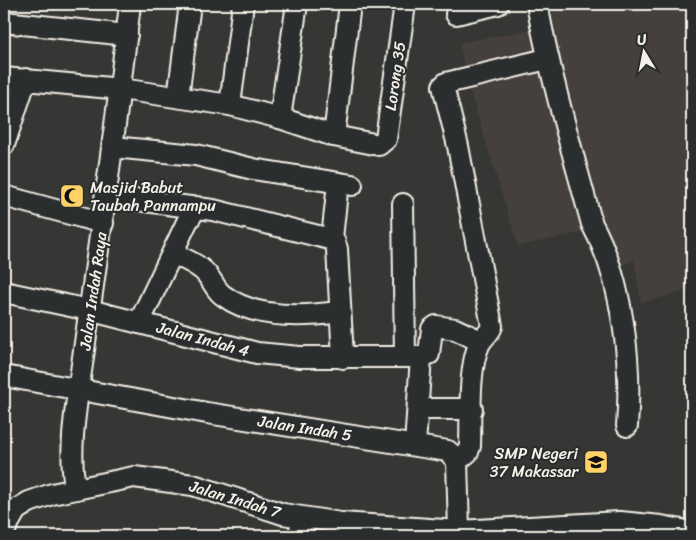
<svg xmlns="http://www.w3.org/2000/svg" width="696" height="540" viewBox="0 0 696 540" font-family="Sriracha,sans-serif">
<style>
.built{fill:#44413c}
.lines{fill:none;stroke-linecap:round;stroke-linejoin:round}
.minor-casing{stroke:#f4f1e8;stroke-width:24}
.minor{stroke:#2a2d2e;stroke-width:20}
.labels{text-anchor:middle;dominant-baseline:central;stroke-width:4;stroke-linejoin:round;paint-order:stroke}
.street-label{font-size:16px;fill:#f4f1e8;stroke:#2a2d2e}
.poi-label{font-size:16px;fill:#f4f1e8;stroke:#2a2d2e;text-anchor:start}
</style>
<rect width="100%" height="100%" fill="#363634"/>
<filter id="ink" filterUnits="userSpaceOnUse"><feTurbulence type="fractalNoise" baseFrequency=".02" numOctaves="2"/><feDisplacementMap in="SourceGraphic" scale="10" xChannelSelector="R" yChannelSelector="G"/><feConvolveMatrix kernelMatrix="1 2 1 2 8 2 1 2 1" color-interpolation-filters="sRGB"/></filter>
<g filter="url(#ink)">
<path class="built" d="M 568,4 L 692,4 L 692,289 L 641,303 L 634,260 L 619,266 L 585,232 L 518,246 L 470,91 L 459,43 L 534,29 L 555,7 Z"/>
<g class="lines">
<defs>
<g id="minor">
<path d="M 537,4 C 551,79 572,151 592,224 C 623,281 632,363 627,426"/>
<path d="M 456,14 L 498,4"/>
<path d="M 4,22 L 127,35"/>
<path d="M 4,78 L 121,89 L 230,105 L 280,118 L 334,136 L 379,145 L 386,139 L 405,4"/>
<path d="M 178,97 L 190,4"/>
<path d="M 230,105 L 243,4"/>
<path d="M 280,118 L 297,4"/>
<path d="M 334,136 L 350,4"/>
<path d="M 4,145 L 26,79"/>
<path d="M 113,147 L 196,155 L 253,169 L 352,185"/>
<path d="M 4,196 L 103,223"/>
<path d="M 107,196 L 213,210 L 334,240 L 337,249 L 343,358"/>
<path d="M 403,204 L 405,357"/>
<path d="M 332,238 L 338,183"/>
<path d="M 173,253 C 183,259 201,265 208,276 C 214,283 216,291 224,296 C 255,319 303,317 339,312"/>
<path d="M 4,292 L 89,310 L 257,353 L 300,357 L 421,357 L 415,445"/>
<path d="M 139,323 L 187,222 L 197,207"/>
<path d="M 421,357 L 429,354 L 432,329 L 436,326 L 455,329 L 481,341"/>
<path d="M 4,376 L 207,413 L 448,451 L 457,461 L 459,531"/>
<path d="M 418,409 L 472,409"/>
<path d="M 455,456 L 462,457 L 468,452 L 470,446 C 471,419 468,369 479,345 C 482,337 489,335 492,326 L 458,146 L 443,86 L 446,83 L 547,59"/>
<path d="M 76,489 C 66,451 79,390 84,350 C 100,235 117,120 130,4"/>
<path d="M 4,531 L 16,510 L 29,502 L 52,494 L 134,477 L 193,485 L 283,514 L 341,523 L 459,531 L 620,522 L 661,526 L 692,532"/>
<path d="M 299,536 L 300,530"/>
</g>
</defs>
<use href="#minor" class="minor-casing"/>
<use href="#minor" class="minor"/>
</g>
</g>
<defs>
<symbol id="mosque-square" viewBox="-11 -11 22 22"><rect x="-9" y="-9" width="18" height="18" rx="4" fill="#ffd166" stroke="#2a2d2e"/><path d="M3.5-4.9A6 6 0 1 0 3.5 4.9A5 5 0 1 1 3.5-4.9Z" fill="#111"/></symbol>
<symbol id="school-square" viewBox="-11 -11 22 22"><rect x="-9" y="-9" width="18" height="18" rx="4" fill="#ffd166" stroke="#2a2d2e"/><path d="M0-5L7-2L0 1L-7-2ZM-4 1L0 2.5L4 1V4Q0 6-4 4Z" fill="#111"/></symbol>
</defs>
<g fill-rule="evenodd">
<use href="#mosque-square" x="58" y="182" width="28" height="28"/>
<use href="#school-square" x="582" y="448" width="28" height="28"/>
</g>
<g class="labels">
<g class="street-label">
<text transform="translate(395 76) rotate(-82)">Lorong 35</text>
<text transform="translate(93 291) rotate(-82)">Jalan Indah Raya</text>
<text transform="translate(203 339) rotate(15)">Jalan Indah 4</text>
<text transform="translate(305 428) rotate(9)">Jalan Indah 5</text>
<text transform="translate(235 499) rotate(17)">Jalan Indah 7</text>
</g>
<g class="poi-label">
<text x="90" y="187">Masjid Babut<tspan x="90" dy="18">Taubah Pannampu</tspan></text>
<text x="578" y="453" text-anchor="end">SMP Negeri<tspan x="578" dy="18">37 Makassar</tspan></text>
</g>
</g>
<rect width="696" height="540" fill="none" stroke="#2a2d2e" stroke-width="20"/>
<rect x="10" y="10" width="676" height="520" fill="none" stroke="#f4f1e8" stroke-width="2" filter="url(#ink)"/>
<g transform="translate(644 52) rotate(350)" stroke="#2a2d2e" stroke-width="4" paint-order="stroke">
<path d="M0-4L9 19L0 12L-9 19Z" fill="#f4f1e8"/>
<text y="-8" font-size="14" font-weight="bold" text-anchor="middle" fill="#f4f1e8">U</text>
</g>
</svg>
